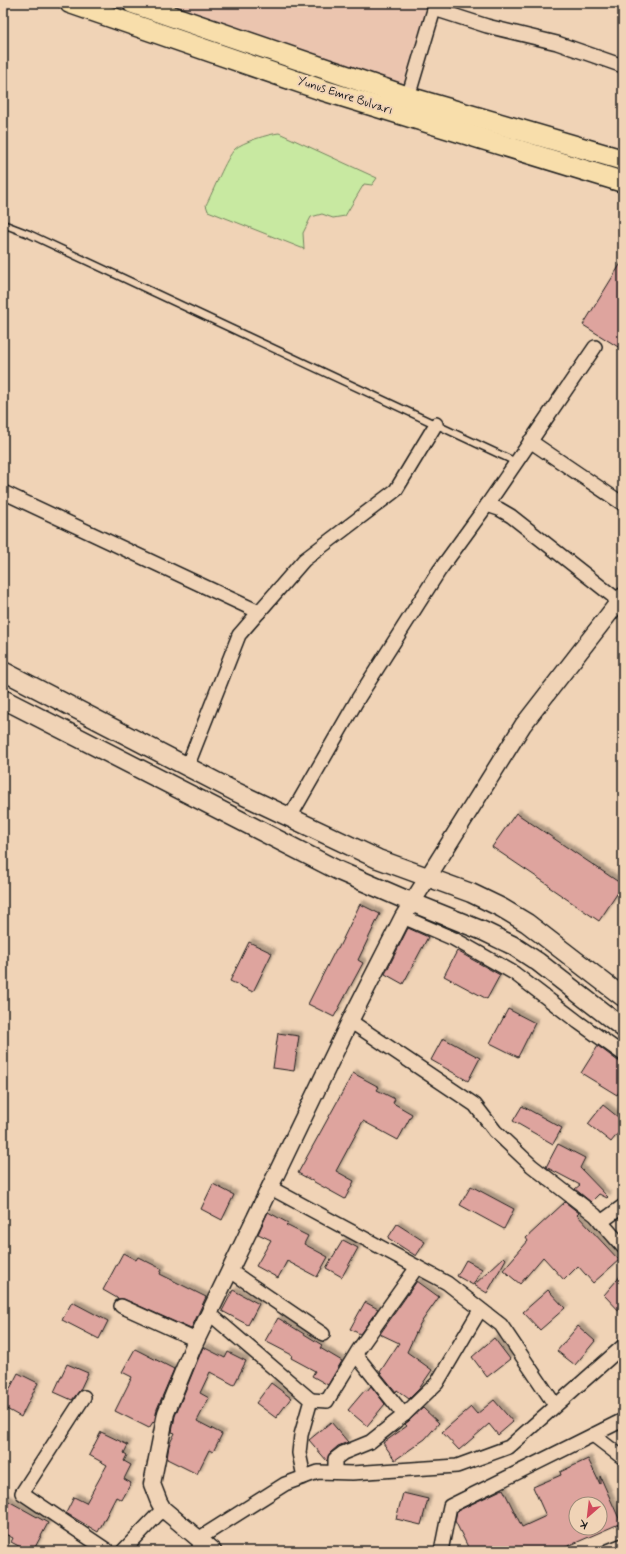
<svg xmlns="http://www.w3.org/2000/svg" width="626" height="1554" viewBox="0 0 626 1554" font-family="Mynerve,sans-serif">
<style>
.built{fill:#ebc5af}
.green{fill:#c8e9a1;stroke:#72825e}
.building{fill:#dea49e;stroke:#1c1c1c;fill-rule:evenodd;filter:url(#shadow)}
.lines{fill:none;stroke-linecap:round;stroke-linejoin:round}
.service-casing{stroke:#1c1c1c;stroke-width:9}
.minor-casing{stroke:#1c1c1c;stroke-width:16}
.tertiary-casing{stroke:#1c1c1c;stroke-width:19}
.secondary-casing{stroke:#1c1c1c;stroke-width:21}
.primary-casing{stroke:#1c1c1c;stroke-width:23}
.service{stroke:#f0d3b6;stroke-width:6}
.minor{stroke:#f0d3b6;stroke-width:13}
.tertiary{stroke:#f0d3b6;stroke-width:16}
.secondary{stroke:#f0d3b6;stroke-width:18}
.primary{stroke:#f8deab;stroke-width:20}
.labels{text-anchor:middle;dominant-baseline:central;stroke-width:4;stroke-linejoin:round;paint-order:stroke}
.street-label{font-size:12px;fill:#1c1c1c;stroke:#f0d3b6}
</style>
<defs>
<filter id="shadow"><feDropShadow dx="3.5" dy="-3.5" stdDeviation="1" flood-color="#0004"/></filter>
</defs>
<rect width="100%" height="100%" fill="#f0d3b6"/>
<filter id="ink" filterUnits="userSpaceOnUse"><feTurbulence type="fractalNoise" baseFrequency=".025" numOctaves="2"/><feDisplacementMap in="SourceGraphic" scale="8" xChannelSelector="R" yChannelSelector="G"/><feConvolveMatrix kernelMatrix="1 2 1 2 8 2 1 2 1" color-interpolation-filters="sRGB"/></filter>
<g filter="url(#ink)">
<path class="built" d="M 171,3 L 428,3 L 403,84 L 188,10 Z"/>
<path class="green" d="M 279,133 L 377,178 L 372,185 L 364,184 L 345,216 L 333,218 L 322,214 L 311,217 L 303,233 L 304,249 L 208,211 L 206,205 C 213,192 226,158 235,149 C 242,142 269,134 279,133 Z"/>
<g class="building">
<path d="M 623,260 L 623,350 L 583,325 Z"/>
<path d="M 516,813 L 623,885 L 599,921 L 549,887 L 550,886 L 492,847 Z"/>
<path d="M 360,904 L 380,914 L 358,960 L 363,963 L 334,1017 L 308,1004 L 336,949 L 338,949 Z"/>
<path d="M 408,928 L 428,937 L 403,984 L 385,974 Z"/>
<path d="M 249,942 L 272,953 L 253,992 L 230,981 Z"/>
<path d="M 457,951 L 500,975 L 487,999 L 444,976 Z"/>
<path d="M 508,1009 L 535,1023 L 518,1057 L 490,1043 Z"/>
<path d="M 278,1033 L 299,1036 L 294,1071 L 273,1068 Z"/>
<path d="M 443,1038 L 480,1058 L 468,1081 L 431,1060 Z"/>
<path d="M 598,1046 L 618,1061 L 623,1062 L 623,1085 L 617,1095 L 581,1073 Z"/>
<path d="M 353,1073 L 379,1087 L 377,1090 L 395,1099 L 393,1103 L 412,1114 L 398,1140 L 363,1121 L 336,1171 L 354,1181 L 345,1199 L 298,1173 Z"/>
<path d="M 603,1105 L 623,1121 L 623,1127 L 611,1142 L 588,1124 Z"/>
<path d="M 522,1106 L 562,1128 L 553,1144 L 513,1121 Z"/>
<path d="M 558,1144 L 585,1158 L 580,1168 L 608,1197 L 607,1198 L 599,1194 L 591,1202 L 575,1189 L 580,1185 L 546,1167 Z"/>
<path d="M 213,1184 L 234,1195 L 222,1220 L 201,1209 Z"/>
<path d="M 471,1186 L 514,1209 L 504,1229 L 460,1205 Z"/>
<path d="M 565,1202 L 579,1213 L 577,1215 L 619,1260 L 593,1283 L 578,1266 L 564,1280 L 543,1257 L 520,1284 L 503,1270 L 528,1241 L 526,1238 Z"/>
<path d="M 268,1212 L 288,1223 L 286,1225 L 308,1236 L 304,1244 L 328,1257 L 317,1277 L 287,1261 L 278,1278 L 256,1266 L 271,1240 L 258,1234 Z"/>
<path d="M 397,1224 L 425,1242 L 416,1256 L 388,1238 Z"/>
<path d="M 343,1240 L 358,1248 L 342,1277 L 326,1268 Z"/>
<path d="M 123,1253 L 136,1260 L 138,1257 L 162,1269 L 160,1274 L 206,1297 L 191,1329 L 124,1299 L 117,1299 L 117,1298 L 103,1290 Z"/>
<path d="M 504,1257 L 506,1259 L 487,1293 L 474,1285 Z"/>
<path d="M 466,1260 L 482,1269 L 473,1285 L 457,1276 Z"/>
<path d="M 623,1273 L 623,1315 L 604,1295 Z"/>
<path d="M 417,1281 L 439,1297 L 420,1324 L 407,1352 L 432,1370 L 419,1389 L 409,1399 L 397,1390 L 396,1392 L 380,1372 L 399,1343 L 380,1334 Z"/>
<path d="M 233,1290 L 259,1304 L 248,1325 L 222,1311 Z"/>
<path d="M 548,1290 L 565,1308 L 540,1330 L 523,1312 Z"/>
<path d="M 72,1302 L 108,1321 L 99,1339 L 62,1320 Z"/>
<path d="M 365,1302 L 378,1309 L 360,1334 L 350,1329 Z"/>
<path d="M 278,1318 L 322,1345 L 320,1348 L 342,1361 L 328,1385 L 312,1376 L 315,1371 L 291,1358 L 292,1355 L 265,1341 Z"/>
<path d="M 578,1326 L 595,1341 L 575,1365 L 557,1351 Z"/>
<path d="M 494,1338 L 510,1359 L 487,1377 L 472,1357 Z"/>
<path d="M 203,1347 L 225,1358 L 228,1352 L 246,1361 L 234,1385 L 210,1372 L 200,1393 L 209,1398 L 197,1421 L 222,1434 L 213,1452 L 209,1450 L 197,1474 L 167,1459 L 169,1445 L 175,1433 L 172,1432 L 175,1416 Z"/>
<path d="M 135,1349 L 174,1369 L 157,1409 L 154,1423 L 153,1422 L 149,1428 L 115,1411 L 132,1377 L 122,1372 Z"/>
<path d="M 67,1364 L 88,1373 L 80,1390 L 72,1400 L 54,1392 Z"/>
<path d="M 18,1373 L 38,1383 L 21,1417 L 3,1407 L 3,1402 Z"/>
<path d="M 271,1383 L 291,1398 L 276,1418 L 256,1403 Z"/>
<path d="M 371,1386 L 385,1404 L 367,1426 L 348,1410 L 365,1390 L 367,1391 Z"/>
<path d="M 494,1400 L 513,1422 L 498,1435 L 489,1424 L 459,1450 L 442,1432 L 471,1407 L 477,1414 Z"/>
<path d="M 423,1408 L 439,1423 L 425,1439 L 395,1460 L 383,1443 L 407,1426 L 405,1424 Z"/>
<path d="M 331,1422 L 348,1442 L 338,1446 L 330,1453 L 327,1461 L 309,1440 Z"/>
<path d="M 101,1432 L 128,1445 L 124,1453 L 127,1455 L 124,1461 L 131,1465 L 124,1479 L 131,1483 L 122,1500 L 116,1497 L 98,1532 L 66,1513 L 74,1497 L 86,1503 L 107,1465 L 89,1455 Z"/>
<path d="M 588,1459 L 600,1484 L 600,1476 L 621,1523 L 557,1551 L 470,1551 L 455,1521 L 457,1511 L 503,1489 L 522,1527 L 546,1516 L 533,1487 L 561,1475 L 560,1472 ZM 576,1504 L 600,1504 L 600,1528 L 576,1528 Z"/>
<path d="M 403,1493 L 428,1499 L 421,1525 L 396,1519 Z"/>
<path d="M 3,1498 L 48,1523 L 33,1551 L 28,1551 L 11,1542 L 13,1538 L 3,1533 Z"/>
</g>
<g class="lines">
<defs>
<g id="service">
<path d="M 3,224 L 29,234 L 516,462"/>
<path d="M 194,1551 L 198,1540"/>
</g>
<g id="minor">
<path d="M 434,9 L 487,26 L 557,43 L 623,66"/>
<path d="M 408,97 L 436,3"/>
<path d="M 530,441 L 623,504"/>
<path d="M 3,492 L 259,612"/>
<path d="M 487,505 L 595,347"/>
<path d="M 187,767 L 239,635 L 304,560 L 396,490 L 436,424"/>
<path d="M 290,817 L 359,697 L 439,571 L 487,505 L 499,509 L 511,516 L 619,601"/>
<path d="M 403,917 L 454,939 L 514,973 L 578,1022 L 623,1054"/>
<path d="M 350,1021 L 475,1105 L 495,1131 L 532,1166 L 595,1215 L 623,1247"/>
<path d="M 269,1187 L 447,1283 L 501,1325 L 555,1405"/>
<path d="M 601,1222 L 623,1206"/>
<path d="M 229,1270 L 323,1334"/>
<path d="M 121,1306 L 196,1340"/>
<path d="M 209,1313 L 311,1400 L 301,1435 L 299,1453 L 304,1477"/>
<path d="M 356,1355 L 404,1415"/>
<path d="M 84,1397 L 22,1493 L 108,1551"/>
<path d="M 311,1400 L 327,1401 L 359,1349 L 417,1267"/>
<path d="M 593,1435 L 623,1458"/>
<path d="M 335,1472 L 335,1459 L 343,1453 L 370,1442 L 404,1415 L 437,1383 L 480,1310"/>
<path d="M 198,1539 L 285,1484 L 318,1472 L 352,1473 L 457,1466 L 509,1447 L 623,1346"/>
<path d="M 123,1551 L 163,1509"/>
<path d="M 441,1551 L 450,1506 L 623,1420"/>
<path d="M 608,1551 L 623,1545"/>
</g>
<path id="tertiary" d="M 213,1551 L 163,1509 L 159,1502 L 152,1484 L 166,1413 L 193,1347 L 350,1021 L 403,917 L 523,725 L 623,596"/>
<g id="secondary">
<path d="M 3,671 L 234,791 L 378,859 L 471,893 L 502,908 L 527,923 L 623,997"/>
<path d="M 3,699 L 339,871 L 411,902 L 483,931 L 512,945 L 538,962 L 623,1028"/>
</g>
<g id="primary">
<path d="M 70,3 L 322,90 L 623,182"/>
<path d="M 133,3 L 408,97 L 623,160"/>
</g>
</defs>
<use href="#service" class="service-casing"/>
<use href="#minor" class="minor-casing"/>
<use href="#tertiary" class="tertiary-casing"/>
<use href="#secondary" class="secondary-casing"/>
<use href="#primary" class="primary-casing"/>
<use href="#service" class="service"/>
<use href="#minor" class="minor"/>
<use href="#tertiary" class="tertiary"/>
<use href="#secondary" class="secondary"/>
<use href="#primary" class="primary"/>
</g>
</g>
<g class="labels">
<g class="street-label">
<text transform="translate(345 96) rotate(18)">Yunus Emre Bulvarı</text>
</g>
</g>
<rect width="626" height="1554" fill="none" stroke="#f0d3b6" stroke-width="16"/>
<rect x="8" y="8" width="610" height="1538" fill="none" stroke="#1c1c1c" stroke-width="1.5" filter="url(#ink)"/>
<g transform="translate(588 1516) rotate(208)"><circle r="19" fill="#f0d3b6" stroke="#9b8a78"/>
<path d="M0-3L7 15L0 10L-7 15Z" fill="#d1495b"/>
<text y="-6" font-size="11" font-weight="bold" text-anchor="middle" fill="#1c1c1c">K</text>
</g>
</svg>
